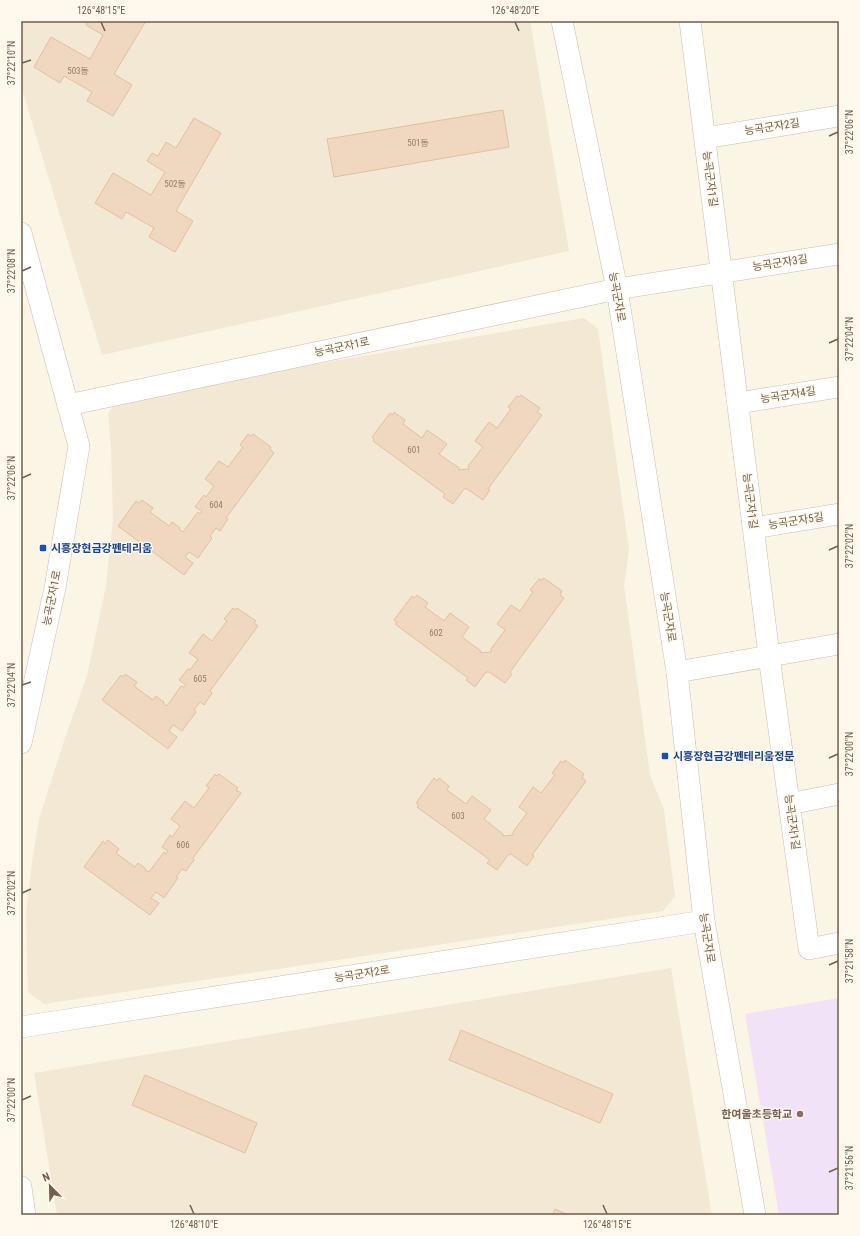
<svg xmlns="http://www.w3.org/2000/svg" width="860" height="1236" viewBox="0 0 860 1236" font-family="'Roboto Condensed','Noto Sans KR',sans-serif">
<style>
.residential{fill:#f2e8d4}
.education{fill:#f2e2f7}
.building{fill:#efd8bf;stroke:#e1c0a0}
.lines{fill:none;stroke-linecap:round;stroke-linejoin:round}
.minor-casing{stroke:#ccbeac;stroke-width:22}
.minor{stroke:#fff;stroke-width:21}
.ticks{fill:none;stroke:#735e4c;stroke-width:1.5}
.transit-dot{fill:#1a4fb4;stroke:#fef9ec;stroke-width:1.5}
.education-dot{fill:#8d6e63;stroke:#fef9ec;stroke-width:1.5}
.labels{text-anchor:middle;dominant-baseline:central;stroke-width:3;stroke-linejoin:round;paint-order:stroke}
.number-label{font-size:9px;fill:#927c69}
.street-label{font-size:11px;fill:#735e4c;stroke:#fef9ec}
.transit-label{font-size:11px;font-weight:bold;fill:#164399;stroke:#fef9ec;text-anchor:start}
.education-label{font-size:11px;font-weight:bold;fill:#785e54;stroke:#fef9ec;text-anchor:end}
.neatline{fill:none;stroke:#735e4c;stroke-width:1.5}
.ticks-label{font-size:10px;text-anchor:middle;fill:#735e4c}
</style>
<rect width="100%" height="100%" fill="#fbf5e6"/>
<g class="residential">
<path d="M 21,21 L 530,21 L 569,251 L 102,355 L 21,86 Z"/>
<path d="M 584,318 L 598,329 L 629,550 L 624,585 L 650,775 L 664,810 L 675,896 L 663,911 L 44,1004 L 28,992 L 26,913 L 32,862 L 39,819 L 65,738 L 87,676 L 106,586 L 113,520 L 111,447 L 108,414 L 119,398 Z"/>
<path d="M 671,968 L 712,1215 L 57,1215 L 34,1073 Z"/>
</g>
<path class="education" d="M 839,998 L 839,1215 L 779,1215 L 745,1014 Z"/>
<g class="building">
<path d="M 88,21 L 146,21 L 114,74 L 132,85 L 113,116 L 87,101 L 92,92 L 64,76 L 60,83 L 34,67 L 51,37 L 90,59 L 103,35 L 86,25 Z"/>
<path d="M 503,110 L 509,147 L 334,177 L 327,139 Z"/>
<path d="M 194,118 L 221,133 L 176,211 L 193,221 L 175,252 L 149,237 L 154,228 L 126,212 L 122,219 L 95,203 L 113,173 L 151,195 L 165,172 L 147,161 L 152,153 L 158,156 L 166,142 L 176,148 Z"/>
<path d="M 521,395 L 540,408 L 537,412 L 542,415 L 488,489 L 490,490 L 483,500 L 467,489 L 464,489 L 453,504 L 443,497 L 445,494 L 373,441 L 374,439 L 372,437 L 390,413 L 393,415 L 394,412 L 405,420 L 403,424 L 422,438 L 427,430 L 447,444 L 439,454 L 459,468 L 459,470 L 469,469 L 468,466 L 483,447 L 475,441 L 489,422 L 497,428 L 511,409 L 508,407 L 517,396 L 519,397 Z"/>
<path d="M 248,434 L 251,436 L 253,434 L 271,447 L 270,449 L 274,453 L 226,518 L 228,519 L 220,531 L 216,528 L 210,536 L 212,538 L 198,558 L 189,552 L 185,557 L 193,563 L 184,575 L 118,526 L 136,501 L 139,503 L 142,500 L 153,508 L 150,512 L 169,526 L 172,522 L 180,528 L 179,529 L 183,532 L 198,512 L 200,514 L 202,511 L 195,507 L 204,495 L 206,497 L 214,486 L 205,479 L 219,461 L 228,467 L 243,447 L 240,445 Z"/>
<path d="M 544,578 L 562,591 L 560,595 L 564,598 L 510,672 L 512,674 L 505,683 L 489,672 L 486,672 L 475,687 L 466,680 L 468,678 L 395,624 L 397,622 L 394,620 L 412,596 L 415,598 L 417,595 L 428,603 L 425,607 L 444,621 L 450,613 L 469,627 L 462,637 L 481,651 L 481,653 L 491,652 L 491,649 L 505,630 L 497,624 L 511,605 L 520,611 L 533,592 L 530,590 L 539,579 L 542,580 Z"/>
<path d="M 233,608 L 236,610 L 237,608 L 256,621 L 254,623 L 258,626 L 210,691 L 212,693 L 204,705 L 200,702 L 194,710 L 196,712 L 182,731 L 173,725 L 169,731 L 177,737 L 168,749 L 102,700 L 121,675 L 123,677 L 125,674 L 137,682 L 134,686 L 153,700 L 156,696 L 164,702 L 163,703 L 167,706 L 181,686 L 184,687 L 186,685 L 179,680 L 188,669 L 190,670 L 198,659 L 189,653 L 203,634 L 212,641 L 227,621 L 224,619 Z"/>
<path d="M 565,760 L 584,774 L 582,778 L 586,781 L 532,855 L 534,856 L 527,866 L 511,854 L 508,855 L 497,870 L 487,863 L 490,860 L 417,807 L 419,805 L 416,803 L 434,778 L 437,781 L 439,778 L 449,786 L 447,790 L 466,804 L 472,796 L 491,810 L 484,819 L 503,834 L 503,836 L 513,835 L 513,832 L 527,813 L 519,807 L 533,787 L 541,793 L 555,775 L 552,773 L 561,761 L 564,763 Z"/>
<path d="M 215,774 L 217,776 L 219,774 L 238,788 L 236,790 L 241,793 L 193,858 L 194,860 L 186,871 L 182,869 L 176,877 L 178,878 L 164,898 L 156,892 L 151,898 L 159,903 L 150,915 L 84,867 L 103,841 L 105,844 L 108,840 L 119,849 L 116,853 L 135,867 L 138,863 L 146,869 L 145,870 L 149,872 L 164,852 L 166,854 L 168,851 L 162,847 L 170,835 L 172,837 L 180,826 L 171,819 L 185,801 L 194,808 L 209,788 L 206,786 Z"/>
<path d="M 461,1030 L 613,1094 L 600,1123 L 449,1060 Z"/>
<path d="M 145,1075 L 257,1123 L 245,1153 L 132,1105 Z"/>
<path d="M 555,1209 L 568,1215 L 552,1215 Z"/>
</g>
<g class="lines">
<defs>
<g id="minor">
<path d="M 562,21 L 617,289 L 677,672 L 704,921 L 755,1215"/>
<path d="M 690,21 L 771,671 L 809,949 L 839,943"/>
<path d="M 705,138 L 839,116"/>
<path d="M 21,233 L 79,446 L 55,588 L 21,743"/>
<path d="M 738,403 L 839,387"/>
<path d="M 68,405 L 617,289 L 839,254"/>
<path d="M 754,528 L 839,514"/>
<path d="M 677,672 L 839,644"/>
<path d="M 789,804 L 839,794"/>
<path d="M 21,1027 L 704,921"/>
<path d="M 21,1187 L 25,1215"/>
</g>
</defs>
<use href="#minor" class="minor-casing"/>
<use href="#minor" class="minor"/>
</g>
<path class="ticks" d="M 101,22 L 105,31M 515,22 L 519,31M 22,63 L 31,60M 829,136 L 838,132M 22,271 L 31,267M 829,343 L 838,339M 22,478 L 31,474M 829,550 L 838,546M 22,685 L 31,682M 829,758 L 838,754M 22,893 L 31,889M 829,965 L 838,961M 22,1100 L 31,1096M 829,1172 L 838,1168M 190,1205 L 194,1214M 603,1205 L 607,1214"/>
<g class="transit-dot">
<rect x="39" y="544" width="8" height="8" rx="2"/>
<rect x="661" y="752" width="8" height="8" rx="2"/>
</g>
<circle class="education-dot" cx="800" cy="1114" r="4"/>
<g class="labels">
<g class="number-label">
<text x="78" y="71">503동</text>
<text x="418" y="143">501동</text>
<text x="175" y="184">502동</text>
<text x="414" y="450">601</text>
<text x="216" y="505">604</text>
<text x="436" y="633">602</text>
<text x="200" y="679">605</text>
<text x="458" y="816">603</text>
<text x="183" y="845">606</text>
</g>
<g class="street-label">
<text transform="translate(772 127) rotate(-9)">능곡군자2길</text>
<text transform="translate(710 179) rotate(83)">능곡군자1길</text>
<text transform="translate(780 263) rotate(-9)">능곡군자3길</text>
<text transform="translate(617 297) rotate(80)">능곡군자로</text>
<text transform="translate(342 347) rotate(-12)">능곡군자1로</text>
<text transform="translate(788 395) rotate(-9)">능곡군자4길</text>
<text transform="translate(750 501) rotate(83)">능곡군자1길</text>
<text transform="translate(796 521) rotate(-9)">능곡군자5길</text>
<text transform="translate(52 598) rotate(-79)">능곡군자1로</text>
<text transform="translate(668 617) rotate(81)">능곡군자로</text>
<text transform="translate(792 822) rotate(82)">능곡군자1길</text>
<text transform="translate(707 938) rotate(81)">능곡군자로</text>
<text transform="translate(362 974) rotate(-9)">능곡군자2로</text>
</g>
<g class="transit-label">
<text x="51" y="548">시흥장현금강펜테리움</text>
<text x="673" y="756">시흥장현금강펜테리움정문</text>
</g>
<g class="education-label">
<text x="792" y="1114">한여울초등학교</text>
</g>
</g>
<rect width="860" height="1236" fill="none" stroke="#fef9ec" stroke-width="44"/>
<g transform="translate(50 1186) rotate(337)" stroke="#fef9ec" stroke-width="3" paint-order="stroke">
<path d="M0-3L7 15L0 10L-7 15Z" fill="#735e4c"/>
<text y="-6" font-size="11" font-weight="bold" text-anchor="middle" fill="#735e4c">N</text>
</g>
<rect x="22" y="22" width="816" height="1192" class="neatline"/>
<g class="ticks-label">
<text x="101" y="14">126°48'15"E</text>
<text x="515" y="14">126°48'20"E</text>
<text transform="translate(11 63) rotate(-90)" y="4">37°22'10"N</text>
<text transform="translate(849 132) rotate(-90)" y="4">37°22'06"N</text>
<text transform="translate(11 271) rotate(-90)" y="4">37°22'08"N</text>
<text transform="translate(849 339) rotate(-90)" y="4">37°22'04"N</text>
<text transform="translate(11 478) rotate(-90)" y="4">37°22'06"N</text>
<text transform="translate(849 546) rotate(-90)" y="4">37°22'02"N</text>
<text transform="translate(11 685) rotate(-90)" y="4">37°22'04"N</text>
<text transform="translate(849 754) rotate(-90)" y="4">37°22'00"N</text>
<text transform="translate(11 893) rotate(-90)" y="4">37°22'02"N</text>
<text transform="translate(849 961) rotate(-90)" y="4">37°21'58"N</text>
<text transform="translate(11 1100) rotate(-90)" y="4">37°22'00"N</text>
<text transform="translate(849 1168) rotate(-90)" y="4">37°21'56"N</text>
<text x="194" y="1228">126°48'10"E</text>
<text x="607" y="1228">126°48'15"E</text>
</g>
</svg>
